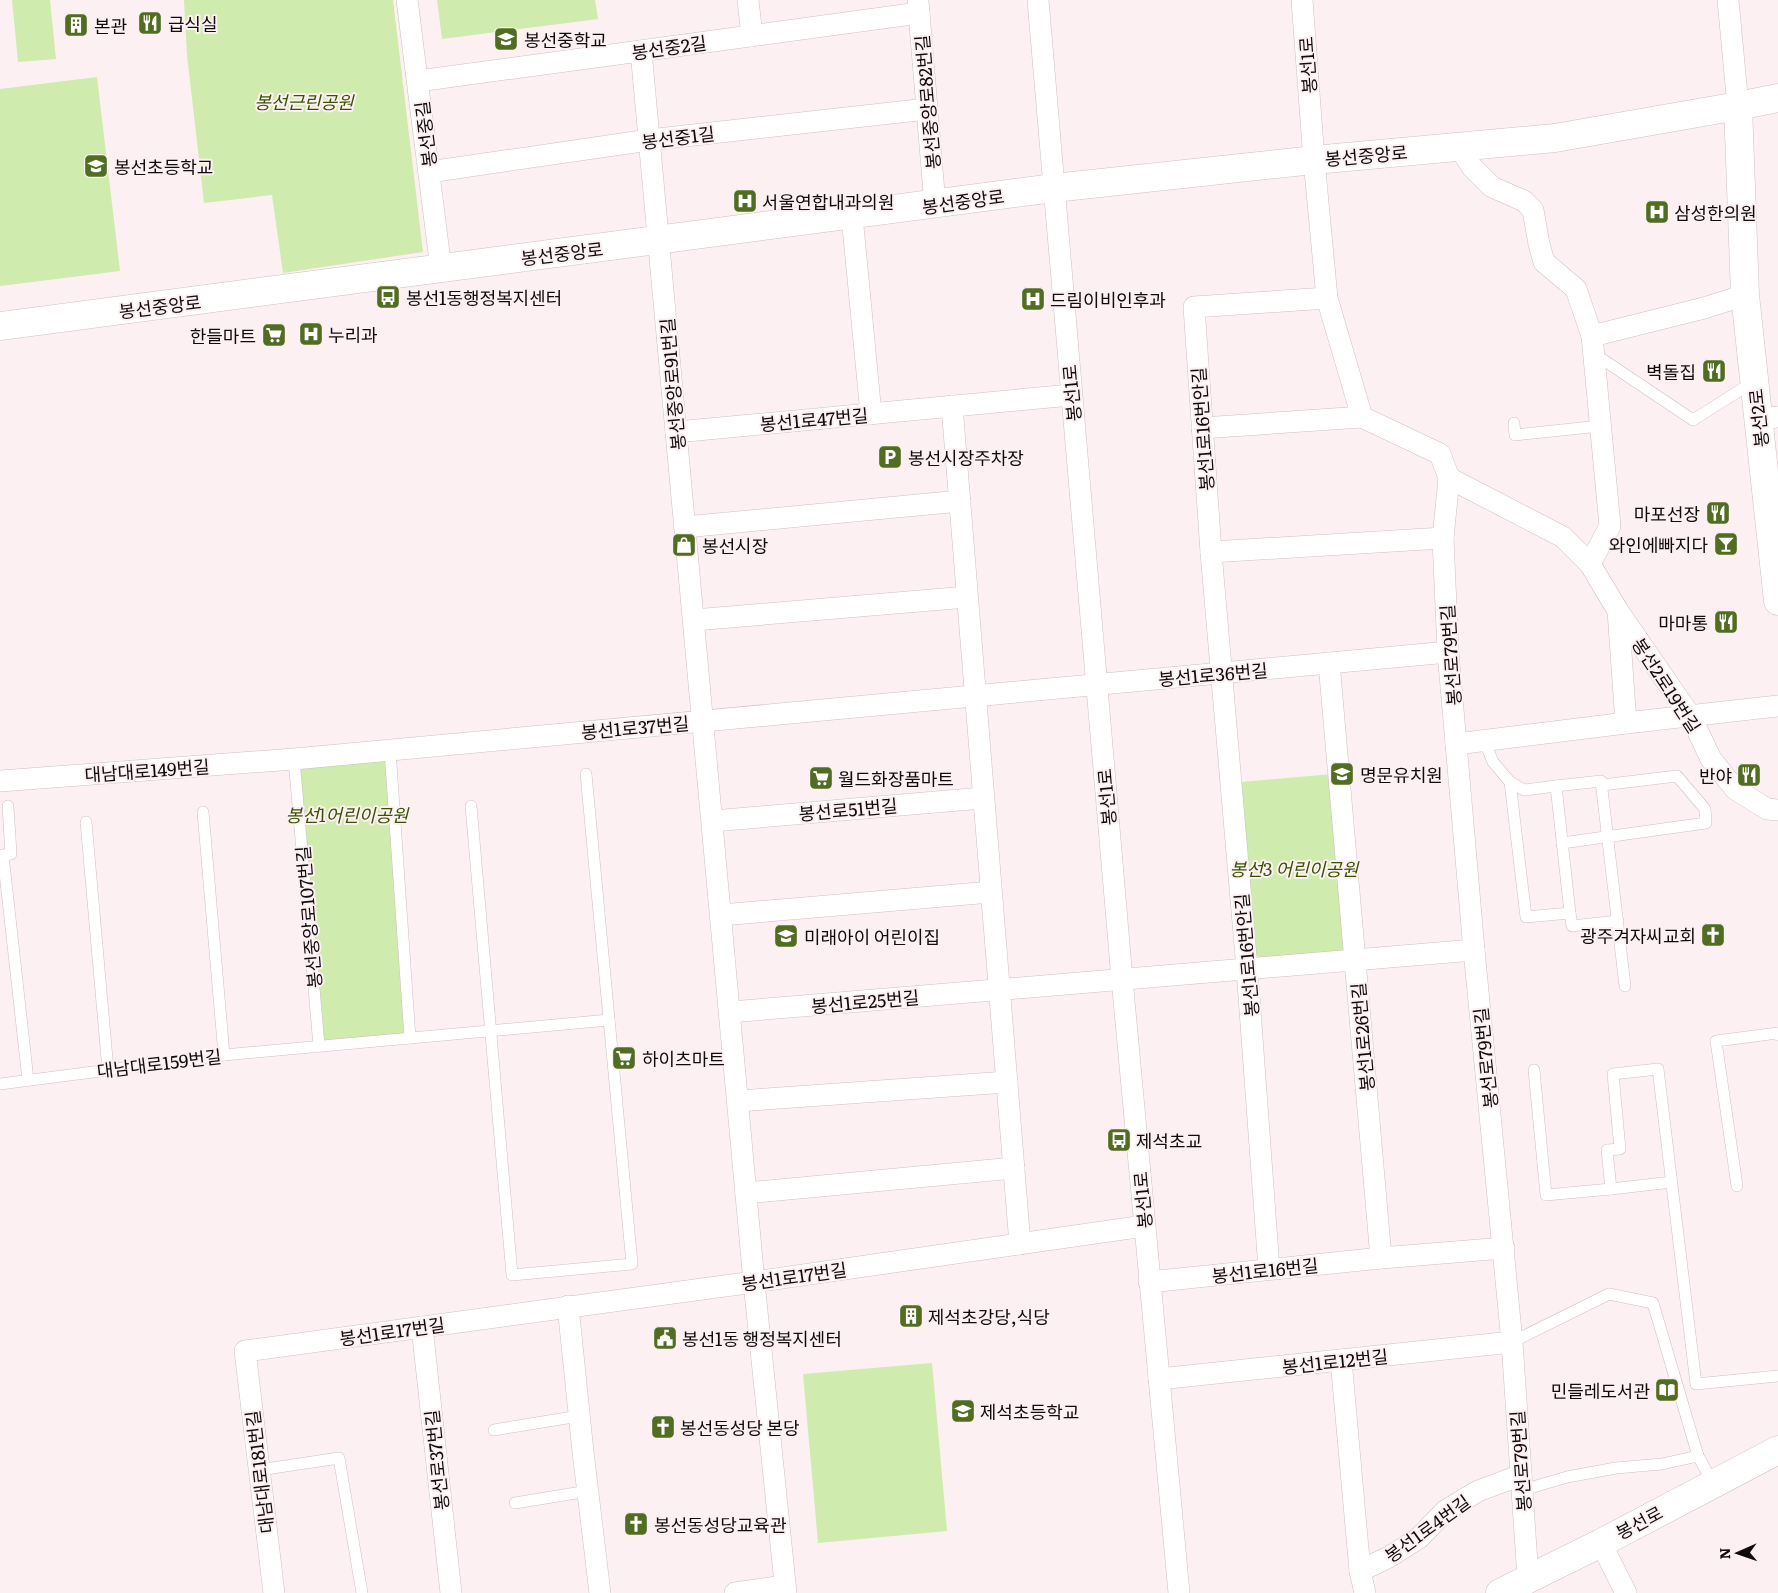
<svg xmlns="http://www.w3.org/2000/svg" width="1778" height="1593" viewBox="0 0 1778 1593" font-family="Literata,'Noto Sans KR',serif">
<style>
.green{fill:#cfebad}
.lines{fill:none;stroke-linecap:round;stroke-linejoin:round}
.service-casing{stroke:#cdc0c2;stroke-width:12}
.minor-casing{stroke:#cdc0c2;stroke-width:22}
.tertiary-casing{stroke:#cdc0c2;stroke-width:29}
.secondary-casing{stroke:#cdc0c2;stroke-width:29}
.service{stroke:#fff;stroke-width:11}
.minor{stroke:#fff;stroke-width:21}
.tertiary{stroke:#fff;stroke-width:28}
.secondary{stroke:#fff;stroke-width:28}
.labels{text-anchor:middle;dominant-baseline:central;stroke-width:4;stroke-linejoin:round;paint-order:stroke}
.poi-label{font-size:18px;fill:#100b0c;stroke:#fdf0f2;text-anchor:start}
.street-label{font-size:18px;fill:#100b0c;stroke:#fdf0f2}
.park-label{font-size:18px;font-style:italic;fill:#375200;stroke:#fdf0f2}
</style>
<rect width="100%" height="100%" fill="#fdf0f2"/>
<g class="green">
<path d="M 12,0 L 50,0 L 56,59 L 18,62 Z"/>
<path d="M 184,0 L 393,0 L 423,252 L 283,273 L 272,195 L 204,203 L 187,55 Z"/>
<path d="M 437,0 L 595,0 L 598,19 L 442,39 Z"/>
<path d="M 97,77 L 120,271 L 0,286 L 0,89 Z"/>
<path d="M 294,759 L 391,760 L 410,1038 L 319,1046 Z"/>
<path d="M 1333,774 L 1348,954 L 1263,961 L 1255,954 L 1241,782 Z"/>
<path d="M 932,1363 L 947,1531 L 818,1543 L 803,1374 Z"/>
</g>
<g class="lines">
<defs>
<g id="service">
<path d="M 1593,353 L 1693,420 L 1742,389 L 1755,387"/>
<path d="M 1514,423 L 1515,435 L 1600,426"/>
<path d="M 1484,740 L 1493,762 L 1510,782 L 1526,917 L 1570,913 L 1556,786 L 1601,781 L 1625,986"/>
<path d="M 390,750 L 410,1038"/>
<path d="M 294,759 L 319,1046"/>
<path d="M 1510,782 L 1524,790 L 1556,786"/>
<path d="M 8,806 L 11,854 L 3,855 L 28,1080"/>
<path d="M 471,806 L 512,1275 L 632,1264 L 586,774"/>
<path d="M 203,812 L 224,1055"/>
<path d="M 86,822 L 108,1070"/>
<path d="M 1562,843 L 1706,823 L 1705,809 L 1677,776 L 1602,785"/>
<path d="M 1570,913 L 1572,926 L 1618,921"/>
<path d="M 1534,1070 L 1546,1195 L 1611,1189"/>
<path d="M 0,1084 L 224,1055 L 609,1020"/>
<path d="M 1672,1182 L 1611,1189 L 1607,1150 L 1620,1149 L 1613,1074 L 1658,1069 L 1696,1384 L 1778,1376"/>
<path d="M 1737,1186 L 1716,1041 L 1778,1033 L 1778,1035"/>
<path d="M 1512,1342 L 1609,1294 L 1653,1303 L 1698,1456 L 1713,1483"/>
<path d="M 494,1430 L 579,1416"/>
<path d="M 259,1470 L 339,1458 L 362,1593"/>
<path d="M 1523,1490 L 1567,1477 L 1616,1468 L 1662,1464 L 1698,1456"/>
<path d="M 515,1503 L 588,1491"/>
</g>
<g id="minor">
<path d="M 407,0 L 441,269"/>
<path d="M 748,0 L 752,36"/>
<path d="M 1038,0 L 1122,979 L 1179,1593"/>
<path d="M 1302,0 L 1314,160 L 1327,298 L 1362,417 L 1440,454 L 1449,478 L 1443,538 L 1448,652 L 1474,950 L 1512,1342 L 1528,1578"/>
<path d="M 1728,0 L 1738,106"/>
<path d="M 918,1 L 935,205"/>
<path d="M 641,51 L 754,1282 L 786,1593"/>
<path d="M 418,81 L 919,13"/>
<path d="M 1459,147 L 1472,167 L 1492,187 L 1524,201 L 1533,210 L 1539,244 L 1544,262 L 1576,289 L 1592,336 L 1610,526 L 1590,564"/>
<path d="M 429,172 L 649,140 L 927,109"/>
<path d="M 852,216 L 871,414"/>
<path d="M 1592,336 L 1704,308 L 1745,295"/>
<path d="M 952,406 L 1020,1244"/>
<path d="M 1758,419 L 1778,417"/>
<path d="M 1202,428 L 1362,417"/>
<path d="M 676,432 L 1071,395"/>
<path d="M 1449,478 L 1563,537 L 1590,564 L 1618,611 L 1691,717 L 1711,759 L 1735,789 L 1767,809 L 1778,810"/>
<path d="M 685,527 L 960,501"/>
<path d="M 1211,552 L 1443,538"/>
<path d="M 1618,611 L 1626,723"/>
<path d="M 694,620 L 967,597"/>
<path d="M 1329,663 L 1381,1258"/>
<path d="M 1456,744 L 1626,723 L 1778,706"/>
<path d="M 0,781 L 294,759 L 1448,652"/>
<path d="M 713,821 L 983,798"/>
<path d="M 721,915 L 991,892"/>
<path d="M 730,1012 L 1474,950"/>
<path d="M 738,1101 L 1007,1082"/>
<path d="M 746,1193 L 1014,1168"/>
<path d="M 1269,1269 L 1247,969 L 1211,552 L 1194,307 L 1327,298"/>
<path d="M 1149,1282 L 1381,1258 L 1504,1248"/>
<path d="M 568,1306 L 583,1452 L 600,1593"/>
<path d="M 422,1327 L 451,1593"/>
<path d="M 1341,1360 L 1360,1571 L 1365,1593"/>
<path d="M 1159,1379 L 1512,1342"/>
<path d="M 1601,1543 L 1626,1593"/>
<path d="M 1360,1571 L 1389,1557 L 1419,1538 L 1445,1511 L 1478,1491 L 1521,1475"/>
<path d="M 274,1593 L 245,1351 L 754,1282 L 1144,1226"/>
<path d="M 735,1593 L 785,1586"/>
</g>
<g id="tertiary">
<path d="M 1738,106 L 1745,295 L 1778,601"/>
<path d="M 0,326 L 1054,188 L 1314,160 L 1555,138 L 1738,106 L 1778,98"/>
</g>
<path id="secondary" d="M 1500,1593 L 1601,1543 L 1778,1450"/>
</defs>
<use href="#service" class="service-casing"/>
<use href="#minor" class="minor-casing"/>
<use href="#tertiary" class="tertiary-casing"/>
<use href="#secondary" class="secondary-casing"/>
<use href="#service" class="service"/>
<use href="#minor" class="minor"/>
<use href="#tertiary" class="tertiary"/>
<use href="#secondary" class="secondary"/>
</g>
<defs>
<symbol id="restaurant-square" viewBox="-11 -11 22 22"><rect x="-9" y="-9" width="18" height="18" rx="4" fill="#506d21" stroke="#fdf0f2"/><path d="M-5-6h1v4h1v-4h1v4h1v-4h1v5L-1.5 .5V6h-2V.5L-5-1ZM5-6V6H3V1.5H1.5Q1.5-4 5-6Z" fill="#fff"/></symbol>
<symbol id="building-square" viewBox="-11 -11 22 22"><rect x="-9" y="-9" width="18" height="18" rx="4" fill="#506d21" stroke="#fdf0f2"/><path d="M-4-6H4V6H1V3H-1V6H-4ZM-2.5-4.3h1.7v1.8h-1.7ZM.8-4.3h1.7v1.8H.8ZM-2.5-1h1.7V.8h-1.7ZM.8-1h1.7V.8H.8Z" fill="#fff"/></symbol>
<symbol id="school-square" viewBox="-11 -11 22 22"><rect x="-9" y="-9" width="18" height="18" rx="4" fill="#506d21" stroke="#fdf0f2"/><path d="M0-5L7-2L0 1L-7-2ZM-4 1L0 2.5L4 1V4Q0 6-4 4Z" fill="#fff"/></symbol>
<symbol id="hospital-square" viewBox="-11 -11 22 22"><rect x="-9" y="-9" width="18" height="18" rx="4" fill="#506d21" stroke="#fdf0f2"/><path d="M-5-5h3v3.5h4V-5h3V5h-3V1.5h-4V5h-3Z" fill="#fff"/></symbol>
<symbol id="bus-square" viewBox="-11 -11 22 22"><rect x="-9" y="-9" width="18" height="18" rx="4" fill="#506d21" stroke="#fdf0f2"/><path d="M-5-6H5V4H4V6H2V4H-2V6H-4V4H-5ZM-3.5-4V0h7V-4ZM-3.5 1.2v1.5H-2V1.2ZM2 1.2v1.5H3.5V1.2Z" fill="#fff"/></symbol>
<symbol id="supermarket-square" viewBox="-11 -11 22 22"><rect x="-9" y="-9" width="18" height="18" rx="4" fill="#506d21" stroke="#fdf0f2"/><path d="M-6-5.5h2.5l.6 2H6L4.5 2H-2.5L-4.4-4H-6ZM-1.5 3.2a1.3 1.3 0 1 0 .1 0ZM3 3.2a1.3 1.3 0 1 0 .1 0Z" fill="#fff"/></symbol>
<symbol id="parking-square" viewBox="-11 -11 22 22"><rect x="-9" y="-9" width="18" height="18" rx="4" fill="#506d21" stroke="#fdf0f2"/><path d="M-3.5-5.5H1a3.5 3.5 0 0 1 0 7H-1V5.5H-3.5ZM-1-3.4V-.6H.8a1.4 1.4 0 0 0 0-2.8Z" fill="#fff"/></symbol>
<symbol id="bar-square" viewBox="-11 -11 22 22"><rect x="-9" y="-9" width="18" height="18" rx="4" fill="#506d21" stroke="#fdf0f2"/><path d="M-6-5H6L.8 .8V4.5H3.5V6h-7V4.5H-.8V.8Z" fill="#fff"/></symbol>
<symbol id="shop-square" viewBox="-11 -11 22 22"><rect x="-9" y="-9" width="18" height="18" rx="4" fill="#506d21" stroke="#fdf0f2"/><path d="M-5-2.5h2.3a2.7 3.5 0 0 1 5.4 0H5L5.5 6h-11ZM-1.5-2.5h3a1.5 2.3 0 0 0-3 0Z" fill="#fff"/></symbol>
<symbol id="church-square" viewBox="-11 -11 22 22"><rect x="-9" y="-9" width="18" height="18" rx="4" fill="#506d21" stroke="#fdf0f2"/><path d="M-1.2-6h2.4v3.5h3.3v2.4h-3.3V6h-2.4V-.1h-3.3v-2.4h3.3Z" fill="#fff"/></symbol>
<symbol id="civic-square" viewBox="-11 -11 22 22"><rect x="-9" y="-9" width="18" height="18" rx="4" fill="#506d21" stroke="#fdf0f2"/><path d="M-.6-6.5H3V-4.5H.6V-3L4-1V1h2V6H-6V1h2V-1L-.6-3ZM-1.2 2.5V6h2.4V2.5Z" fill="#fff"/></symbol>
<symbol id="library-square" viewBox="-11 -11 22 22"><rect x="-9" y="-9" width="18" height="18" rx="4" fill="#506d21" stroke="#fdf0f2"/><path d="M-6-4Q-3-5.5-.7-3.5V5Q-3 3-6 4ZM6-4Q3-5.5 .7-3.5V5Q3 3 6 4Z" fill="#fff"/></symbol>
</defs>
<g fill-rule="evenodd">
<use href="#restaurant-square" x="136" y="9" width="28" height="28"/>
<use href="#building-square" x="62" y="11" width="28" height="28"/>
<use href="#school-square" x="492" y="25" width="28" height="28"/>
<use href="#school-square" x="82" y="152" width="28" height="28"/>
<use href="#hospital-square" x="731" y="187" width="28" height="28"/>
<use href="#hospital-square" x="1643" y="198" width="28" height="28"/>
<use href="#bus-square" x="374" y="283" width="28" height="28"/>
<use href="#hospital-square" x="1019" y="285" width="28" height="28"/>
<use href="#hospital-square" x="297" y="320" width="28" height="28"/>
<use href="#supermarket-square" x="260" y="321" width="28" height="28"/>
<use href="#restaurant-square" x="1700" y="357" width="28" height="28"/>
<use href="#parking-square" x="876" y="443" width="28" height="28"/>
<use href="#restaurant-square" x="1704" y="499" width="28" height="28"/>
<use href="#bar-square" x="1712" y="530" width="28" height="28"/>
<use href="#shop-square" x="670" y="531" width="28" height="28"/>
<use href="#restaurant-square" x="1712" y="608" width="28" height="28"/>
<use href="#school-square" x="1328" y="760" width="28" height="28"/>
<use href="#restaurant-square" x="1735" y="761" width="28" height="28"/>
<use href="#supermarket-square" x="807" y="764" width="28" height="28"/>
<use href="#church-square" x="1699" y="921" width="28" height="28"/>
<use href="#school-square" x="772" y="922" width="28" height="28"/>
<use href="#supermarket-square" x="610" y="1044" width="28" height="28"/>
<use href="#bus-square" x="1105" y="1126" width="28" height="28"/>
<use href="#building-square" x="897" y="1302" width="28" height="28"/>
<use href="#civic-square" x="651" y="1324" width="28" height="28"/>
<use href="#library-square" x="1653" y="1376" width="28" height="28"/>
<use href="#school-square" x="949" y="1397" width="28" height="28"/>
<use href="#church-square" x="649" y="1413" width="28" height="28"/>
<use href="#church-square" x="622" y="1510" width="28" height="28"/>
</g>
<g class="labels">
<g class="poi-label">
<text x="168" y="23">급식실</text>
<text x="94" y="25">본관</text>
<text x="524" y="39">봉선중학교</text>
<text x="114" y="166">봉선초등학교</text>
<text x="762" y="201">서울연합내과의원</text>
<text x="1674" y="212">삼성한의원</text>
<text x="406" y="297">봉선1동행정복지센터</text>
<text x="1050" y="299">드림이비인후과</text>
<text x="328" y="334">누리과</text>
<text x="256" y="335" text-anchor="end">한들마트</text>
<text x="1696" y="371" text-anchor="end">벽돌집</text>
<text x="908" y="457">봉선시장주차장</text>
<text x="1700" y="513" text-anchor="end">마포선장</text>
<text x="1708" y="544" text-anchor="end">와인에빠지다</text>
<text x="702" y="545">봉선시장</text>
<text x="1708" y="622" text-anchor="end">마마통</text>
<text x="1360" y="774">명문유치원</text>
<text x="1732" y="775" text-anchor="end">반야</text>
<text x="838" y="778">월드화장품마트</text>
<text x="1696" y="935" text-anchor="end">광주겨자씨교회</text>
<text x="804" y="936">미래아이 어린이집</text>
<text x="642" y="1058">하이츠마트</text>
<text x="1136" y="1140">제석초교</text>
<text x="928" y="1316">제석초강당,식당</text>
<text x="682" y="1338">봉선1동 행정복지센터</text>
<text x="1650" y="1390" text-anchor="end">민들레도서관</text>
<text x="980" y="1411">제석초등학교</text>
<text x="680" y="1427">봉선동성당 본당</text>
<text x="654" y="1524">봉선동성당교육관</text>
</g>
<g class="street-label">
<text transform="translate(669 47) rotate(-8)">봉선중2길</text>
<text transform="translate(1307 65) rotate(-94)">봉선1로</text>
<text transform="translate(927 102) rotate(-95)">봉선중앙로82번길</text>
<text transform="translate(425 134) rotate(-97)">봉선중길</text>
<text transform="translate(678 137) rotate(-7)">봉선중1길</text>
<text transform="translate(1366 155) rotate(-5)">봉선중앙로</text>
<text transform="translate(963 201) rotate(-8)">봉선중앙로</text>
<text transform="translate(562 253) rotate(-7)">봉선중앙로</text>
<text transform="translate(160 306) rotate(-7)">봉선중앙로</text>
<text transform="translate(672 384) rotate(-95)">봉선중앙로91번길</text>
<text transform="translate(1071 393) rotate(-95)">봉선1로</text>
<text transform="translate(1758 418) rotate(-96)">봉선2로</text>
<text transform="translate(814 419) rotate(-5)">봉선1로47번길</text>
<text transform="translate(1202 429) rotate(-94)">봉선1로16번안길</text>
<text transform="translate(1450 655) rotate(-94)">봉선로79번길</text>
<text transform="translate(1213 674) rotate(-5)">봉선1로36번길</text>
<text transform="translate(1667 685) rotate(57)">봉선2로19번길</text>
<text transform="translate(635 727) rotate(-5)">봉선1로37번길</text>
<text transform="translate(147 770) rotate(-4)">대남대로149번길</text>
<text transform="translate(1106 797) rotate(-95)">봉선1로</text>
<text transform="translate(848 809) rotate(-5)">봉선로51번길</text>
<text transform="translate(308 917) rotate(-95)">봉선중앙로107번길</text>
<text transform="translate(1246 955) rotate(-95)">봉선1로16번안길</text>
<text transform="translate(865 1001) rotate(-5)">봉선1로25번길</text>
<text transform="translate(1362 1037) rotate(-95)">봉선1로26번길</text>
<text transform="translate(1485 1058) rotate(-96)">봉선로79번길</text>
<text transform="translate(159 1063) rotate(-7)">대남대로159번길</text>
<text transform="translate(1142 1200) rotate(-95)">봉선1로</text>
<text transform="translate(1265 1270) rotate(-6)">봉선1로16번길</text>
<text transform="translate(794 1276) rotate(-8)">봉선1로17번길</text>
<text transform="translate(392 1331) rotate(-8)">봉선1로17번길</text>
<text transform="translate(1335 1361) rotate(-6)">봉선1로12번길</text>
<text transform="translate(436 1460) rotate(-96)">봉선로37번길</text>
<text transform="translate(1520 1461) rotate(-94)">봉선로79번길</text>
<text transform="translate(259 1472) rotate(-97)">대남대로181번길</text>
<text transform="translate(1639 1522) rotate(-28)">봉선로</text>
<text transform="translate(1427 1528) rotate(-36)">봉선1로4번길</text>
</g>
<g class="park-label">
<text x="304" y="101">봉선근린공원</text>
<text x="347" y="814">봉선1어린이공원</text>
<text x="1294" y="868">봉선3 어린이공원</text>
</g>
</g>
<g transform="translate(1738 1553) rotate(268)" stroke="#fdf0f2" stroke-width="4" paint-order="stroke">
<path d="M0-4L9 19L0 12L-9 19Z" fill="#100b0c"/>
<text y="-8" font-size="14" font-weight="bold" text-anchor="middle" fill="#100b0c">N</text>
</g>
</svg>
